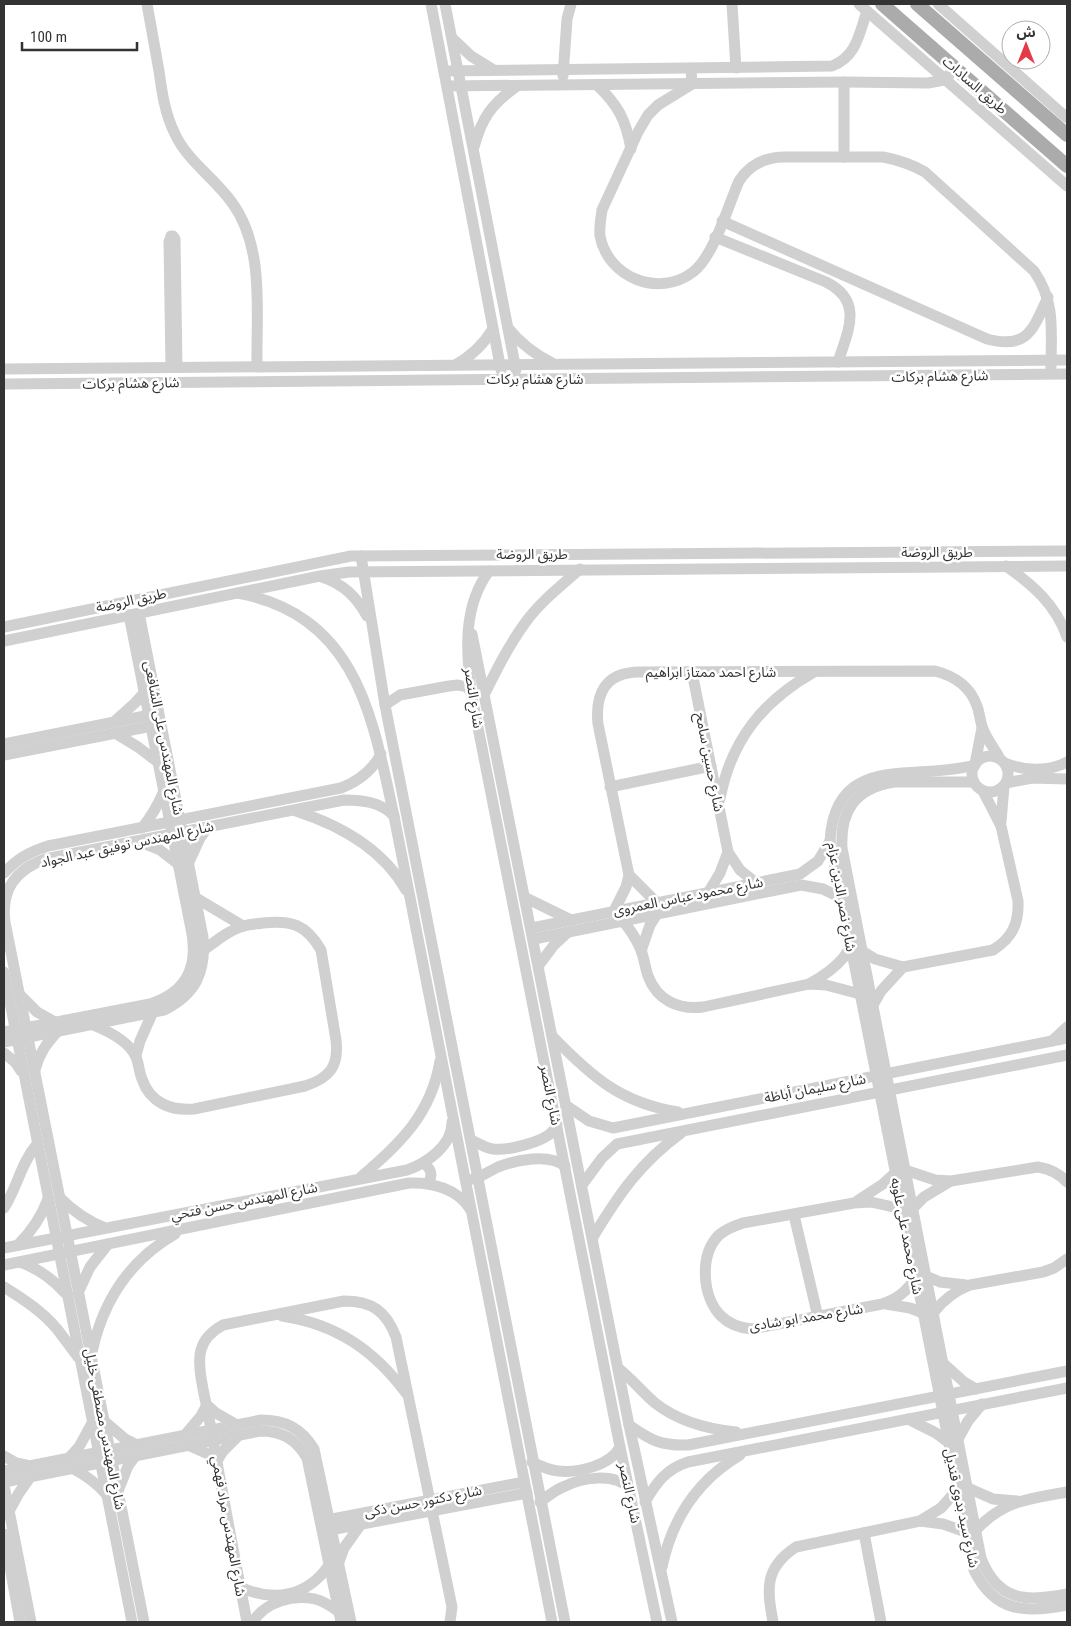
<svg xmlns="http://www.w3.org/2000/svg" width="1071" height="1626" viewBox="0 0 1071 1626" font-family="'Roboto Condensed','Noto Sans Arabic',sans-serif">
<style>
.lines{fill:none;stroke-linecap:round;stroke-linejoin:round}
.minor{stroke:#d0d0d0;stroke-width:11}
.major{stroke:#ababab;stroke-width:14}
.labels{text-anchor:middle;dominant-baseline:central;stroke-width:5;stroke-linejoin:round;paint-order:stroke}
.street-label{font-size:14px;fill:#333;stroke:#fff}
</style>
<rect width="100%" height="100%" fill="#fff"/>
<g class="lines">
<g class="minor">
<path d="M 147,4 C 151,26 155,49 159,71 C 162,93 165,114 175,134 C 188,162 215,178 233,204 C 265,249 256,314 257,366"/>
<path d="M 431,4 L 501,370"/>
<path d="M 445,4 L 516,370"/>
<path d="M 732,4 L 736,68"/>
<path d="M 859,4 L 1067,186"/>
<path d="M 938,4 L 1067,118"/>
<path d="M 452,38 L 471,56 L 492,69"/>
<path d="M 691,69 L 692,84 L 658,105 L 648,115 L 638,132 L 602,210 C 601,218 599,227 600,236 C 608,278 659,298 693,272 C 714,256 728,206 739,181 C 750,164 766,157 785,157 L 883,157 C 899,160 911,164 925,172 L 1034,271 C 1056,303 1051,332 1051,368"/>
<path d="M 444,71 L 832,66 C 857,56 859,34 867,11"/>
<path d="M 563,76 L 567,19 L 571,4"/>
<path d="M 844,82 L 844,157"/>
<path d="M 597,85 C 618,105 626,120 631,149"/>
<path d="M 447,86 L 844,82 L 928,83 L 944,80 L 956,68"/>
<path d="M 474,147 C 482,117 492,104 517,86"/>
<path d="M 722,221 L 987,339 C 1028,350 1033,329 1048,297"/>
<path d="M 715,237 L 826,282 C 864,301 848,331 838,362"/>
<path d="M 508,328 C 520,343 534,354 552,363"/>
<path d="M 455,365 C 472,356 483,345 493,329"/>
<path d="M 171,367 L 169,242 L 171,236 L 173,236 L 175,239 L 177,367"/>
<path d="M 4,369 L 1067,360"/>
<path d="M 4,384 L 1067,374"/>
<path d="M 361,556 L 385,705 L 565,1622"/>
<path d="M 1006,566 C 1033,585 1056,605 1067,637"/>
<path d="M 489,571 C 463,606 466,650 471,692 L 620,1447 L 657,1622"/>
<path d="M 322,577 C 343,584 356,596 367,616"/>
<path d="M 238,593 C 357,616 372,715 394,816 L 552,1622"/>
<path d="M 4,627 L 351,556 L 1067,551"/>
<path d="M 472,634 L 629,1425 L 672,1622"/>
<path d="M 4,641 L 320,576 L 349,572 L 1067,566"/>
<path d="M 692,672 L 728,852 L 740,870 L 756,883"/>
<path d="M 485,693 C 497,669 509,645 525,623 C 540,602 561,586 580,569"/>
<path d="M 385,705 L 400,695 L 449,686 L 458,685 L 467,687 L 471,692"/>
<path d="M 116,720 L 135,703 L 145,692"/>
<path d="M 115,733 L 138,747 L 159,763"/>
<path d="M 4,744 L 155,714"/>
<path d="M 4,755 L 157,725"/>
<circle cx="990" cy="774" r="18"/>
<path d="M 1005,763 C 1024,771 1049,772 1067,762"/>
<path d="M 975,764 L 982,728"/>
<path d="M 975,765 C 916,782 835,751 830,841 L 974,1570 C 995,1613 1026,1613 1067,1605"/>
<path d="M 974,782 L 894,782 C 856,788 840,810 842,848 L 981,1558 C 998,1602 1027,1602 1067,1594"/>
<path d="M 1006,783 L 1032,778 L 1067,779"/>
<path d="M 610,787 L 711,766"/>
<path d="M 720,799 C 731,740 763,701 814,672"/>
<path d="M 296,811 C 339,825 383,849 406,890"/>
<path d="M 1001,822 L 1004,786"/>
<path d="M 142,828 C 152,816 158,805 164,791"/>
<path d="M 138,841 L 160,850 L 178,864"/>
<path d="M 189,862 L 200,838 L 208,827"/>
<path d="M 4,873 C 17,859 29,852 48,846 L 341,788 C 359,781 372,771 381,754"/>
<path d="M 708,893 L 720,873 L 728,852"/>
<path d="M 196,898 L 243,926"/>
<path d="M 526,898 L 571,920"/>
<path d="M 657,903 L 629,875 L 598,724 C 595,694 605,673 638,672 L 935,671 C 955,676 970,686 977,706 C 980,714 980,722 983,729 C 987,740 995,749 1000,759"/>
<path d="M 614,911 L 626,887 L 629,875"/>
<path d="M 622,920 C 630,929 636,938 641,950 C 644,958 645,967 648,976 C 657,1000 678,1010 703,1007 L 809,984 L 826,985 L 860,994"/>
<path d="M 532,928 L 800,874 L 818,861 L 830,841"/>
<path d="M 534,939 L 801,885 L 823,889 L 841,898"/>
<path d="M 641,951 L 650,925 L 657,914"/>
<path d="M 862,951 L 875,959 L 903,967 L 993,950 C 1012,938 1019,924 1018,901 L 1001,826 L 983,791"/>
<path d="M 539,965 L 554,945 L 567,933"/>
<path d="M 4,972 L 132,1622"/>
<path d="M 809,984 C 822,977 834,969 844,957 C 847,952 849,948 855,947"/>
<path d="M 21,996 L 37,1012 L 55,1022"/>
<path d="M 873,1005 L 881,991 L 903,967"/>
<path d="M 93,1025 C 108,1031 129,1041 136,1057 C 139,1064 139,1072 142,1079 C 150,1103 171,1111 194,1109 L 305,1086 C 330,1078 339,1066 336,1040 L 321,950 C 306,924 291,920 263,923 C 257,924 250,924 244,926 C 229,930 216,941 204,950"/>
<path d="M 4,1032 L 150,1004 C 184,993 198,970 192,934 L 129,615"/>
<path d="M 553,1037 C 592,1077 621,1103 678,1112"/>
<path d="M 1052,1041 L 1067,1027"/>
<path d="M 4,1042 L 164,1010 C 196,994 206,972 203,937 L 139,613"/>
<path d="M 4,1053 L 15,1062 L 21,1071"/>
<path d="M 136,1055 L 140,1041 L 152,1014"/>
<path d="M 35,1070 C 39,1054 46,1044 57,1032"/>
<path d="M 567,1106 L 589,1121 L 613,1128 L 1067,1038"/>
<path d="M 471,1140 C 478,1143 485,1148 493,1149 C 507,1151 544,1142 553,1131 C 555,1129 556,1126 557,1124"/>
<path d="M 423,1163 C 432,1169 433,1175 428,1184"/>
<path d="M 905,1170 L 935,1180 L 951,1181 L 1038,1167 C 1050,1169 1059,1173 1067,1182"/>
<path d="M 361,1177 C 400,1143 431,1115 440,1061"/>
<path d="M 473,1179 C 482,1177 489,1171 498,1167 C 516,1160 549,1153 565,1166"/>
<path d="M 582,1185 L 602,1158 L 617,1144 L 1067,1055"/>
<path d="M 60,1198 C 74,1212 87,1221 105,1228"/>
<path d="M 857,1201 L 883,1184 L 895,1173"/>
<path d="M 4,1208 C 17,1188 21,1163 37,1144"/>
<path d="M 913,1208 L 924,1197 L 949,1182"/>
<path d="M 902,1209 L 871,1202 L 854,1203 L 743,1223 C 734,1226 726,1229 719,1235 C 699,1255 702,1297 721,1316 C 730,1325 740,1328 752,1329 L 882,1304 C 897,1299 906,1292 916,1278"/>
<path d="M 794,1215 L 818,1317"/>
<path d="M 593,1237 C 619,1194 640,1163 681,1133"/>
<path d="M 18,1245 C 32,1231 41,1218 48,1199"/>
<path d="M 4,1248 L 407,1170 C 427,1163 452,1146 452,1122"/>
<path d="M 20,1262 C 39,1269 52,1278 65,1293"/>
<path d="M 4,1265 L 409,1183 C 432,1182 458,1189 470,1209"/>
<path d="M 926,1276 L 940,1282 L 966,1285"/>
<path d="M 4,1287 C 23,1299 42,1311 57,1329 C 64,1338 71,1348 78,1357"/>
<path d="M 78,1293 L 90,1267 L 108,1244"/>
<path d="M 886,1304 L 910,1308 L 923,1313"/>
<path d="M 934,1312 C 944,1299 955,1291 970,1285 L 1043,1272 L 1054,1268 L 1067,1259"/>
<path d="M 282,1316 C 336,1324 374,1350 406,1393"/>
<path d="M 92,1352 C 103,1301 130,1260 175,1234"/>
<path d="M 944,1364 L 964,1382 L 976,1389"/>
<path d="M 618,1368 C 632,1379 642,1392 655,1403 C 679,1422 707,1429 736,1432"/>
<path d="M 908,1419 L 936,1433 L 948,1442"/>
<path d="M 104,1421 L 125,1439 L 137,1445"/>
<path d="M 629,1425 C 650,1440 661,1446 688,1445 L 1067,1371"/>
<path d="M 185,1435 L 201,1416 L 207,1405 L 216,1413 L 237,1425"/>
<path d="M 958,1439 L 968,1421 L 982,1404"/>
<path d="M 188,1445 L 208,1454 L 217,1461 L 223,1451 L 238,1436"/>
<path d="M 4,1456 L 16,1463 L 26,1465"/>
<path d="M 69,1458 L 79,1447 L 92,1423"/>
<path d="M 532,1462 C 540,1466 549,1470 558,1471 C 578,1473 610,1466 620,1447"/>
<path d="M 72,1468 C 85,1475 96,1482 106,1494"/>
<path d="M 4,1471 L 261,1420 C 285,1420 301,1428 314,1449 L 351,1622"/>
<path d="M 4,1482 L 260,1431 C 282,1431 296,1439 307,1458 L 341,1622"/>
<path d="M 4,1485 L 31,1622"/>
<path d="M 968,1488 L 993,1499 L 1017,1501"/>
<path d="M 118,1491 L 128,1466 L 136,1455"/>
<path d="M 540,1502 C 547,1497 555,1490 563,1487 C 581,1478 614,1472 629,1488"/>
<path d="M 645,1502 C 656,1483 666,1469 688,1462 L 1067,1388"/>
<path d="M 9,1511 L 19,1493 L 31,1476"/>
<path d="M 322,1521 L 524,1482"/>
<path d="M 920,1521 L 941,1508 L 957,1490"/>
<path d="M 976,1530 C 1004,1500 1029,1499 1067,1492"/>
<path d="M 325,1531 L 527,1493"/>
<path d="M 864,1533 L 881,1622"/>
<path d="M 4,1534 L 20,1622"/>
<path d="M 339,1562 L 344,1548 L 361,1524"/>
<path d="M 662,1567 C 672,1519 698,1480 740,1455"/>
<path d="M 240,1587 C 274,1603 308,1596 329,1565"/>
<path d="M 144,1622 L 5,922 C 1,890 15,870 45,859 L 344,800 C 363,800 381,802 394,816"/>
<path d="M 247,1622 C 234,1554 221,1486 209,1418 C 206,1401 196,1366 201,1350 C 204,1338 212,1331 223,1325 L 344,1301 C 372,1301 386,1311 396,1337 L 452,1607 L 450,1622"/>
<path d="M 253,1622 C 265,1602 293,1594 315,1599 C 324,1601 331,1606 339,1612"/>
<path d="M 773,1622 C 767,1589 764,1568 796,1547 L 920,1521 L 943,1524 L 966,1532"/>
</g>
<g class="major">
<path d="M 882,4 L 1067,166"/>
<path d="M 917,4 L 1067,135"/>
</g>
</g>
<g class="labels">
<g class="street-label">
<text transform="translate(975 85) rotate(41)">طريق السادات</text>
<text transform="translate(940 376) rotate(-1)">شارع هشام بركات</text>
<text x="535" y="379">شارع هشام بركات</text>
<text transform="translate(131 383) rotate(-1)">شارع هشام بركات</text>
<text x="937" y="552">طريق الروضة</text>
<text x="532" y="554">طريق الروضة</text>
<text transform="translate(131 600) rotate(-12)">طريق الروضة</text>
<text x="711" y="672">شارع احمد ممتاز ابراهيم</text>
<text transform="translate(474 698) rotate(81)">شارع النصر</text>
<text transform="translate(164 738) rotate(79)">شارع المهندس على الشافعى</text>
<text transform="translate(710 762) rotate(79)">شارع حسين سامح</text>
<text transform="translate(127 844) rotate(-12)">شارع المهندس توفيق عبد الجواد</text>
<text transform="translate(688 896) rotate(-11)">شارع محمود عباس العمروى</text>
<text transform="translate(842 897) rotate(80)">شارع نصر الدين عزام</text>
<text transform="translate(815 1088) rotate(-11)">شارع سليمان أباظة</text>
<text transform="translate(551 1095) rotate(79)">شارع النصر</text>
<text transform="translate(244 1201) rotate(-11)">شارع المهندس حسن فتحي</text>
<text transform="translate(907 1236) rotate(79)">شارع محمد على علوبه</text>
<text transform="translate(806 1317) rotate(-9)">شارع محمد ابو شادى</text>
<text transform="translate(105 1429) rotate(79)">شارع المهندس مصطفى خليل</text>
<text transform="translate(630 1493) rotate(78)">شارع النصر</text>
<text transform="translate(423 1501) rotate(-11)">شارع دكتور حسن ذكى</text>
<text transform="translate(962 1508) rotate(78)">شارع سيد بدوى قنديل</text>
<text transform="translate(229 1526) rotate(80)">شارع المهندس مراد فهمي</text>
</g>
</g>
<rect width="1071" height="1626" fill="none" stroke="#333333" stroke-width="10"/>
<g transform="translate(1026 45)"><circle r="24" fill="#ffffff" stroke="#adadad"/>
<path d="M0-4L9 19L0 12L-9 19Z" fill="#e63946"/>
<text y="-8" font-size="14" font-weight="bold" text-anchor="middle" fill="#333333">ش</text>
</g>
<path d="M22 42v8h115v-8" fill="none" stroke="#333333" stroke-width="2.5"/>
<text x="30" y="42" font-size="15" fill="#333333" stroke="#ffffff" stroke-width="4" paint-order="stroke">100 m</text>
</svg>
